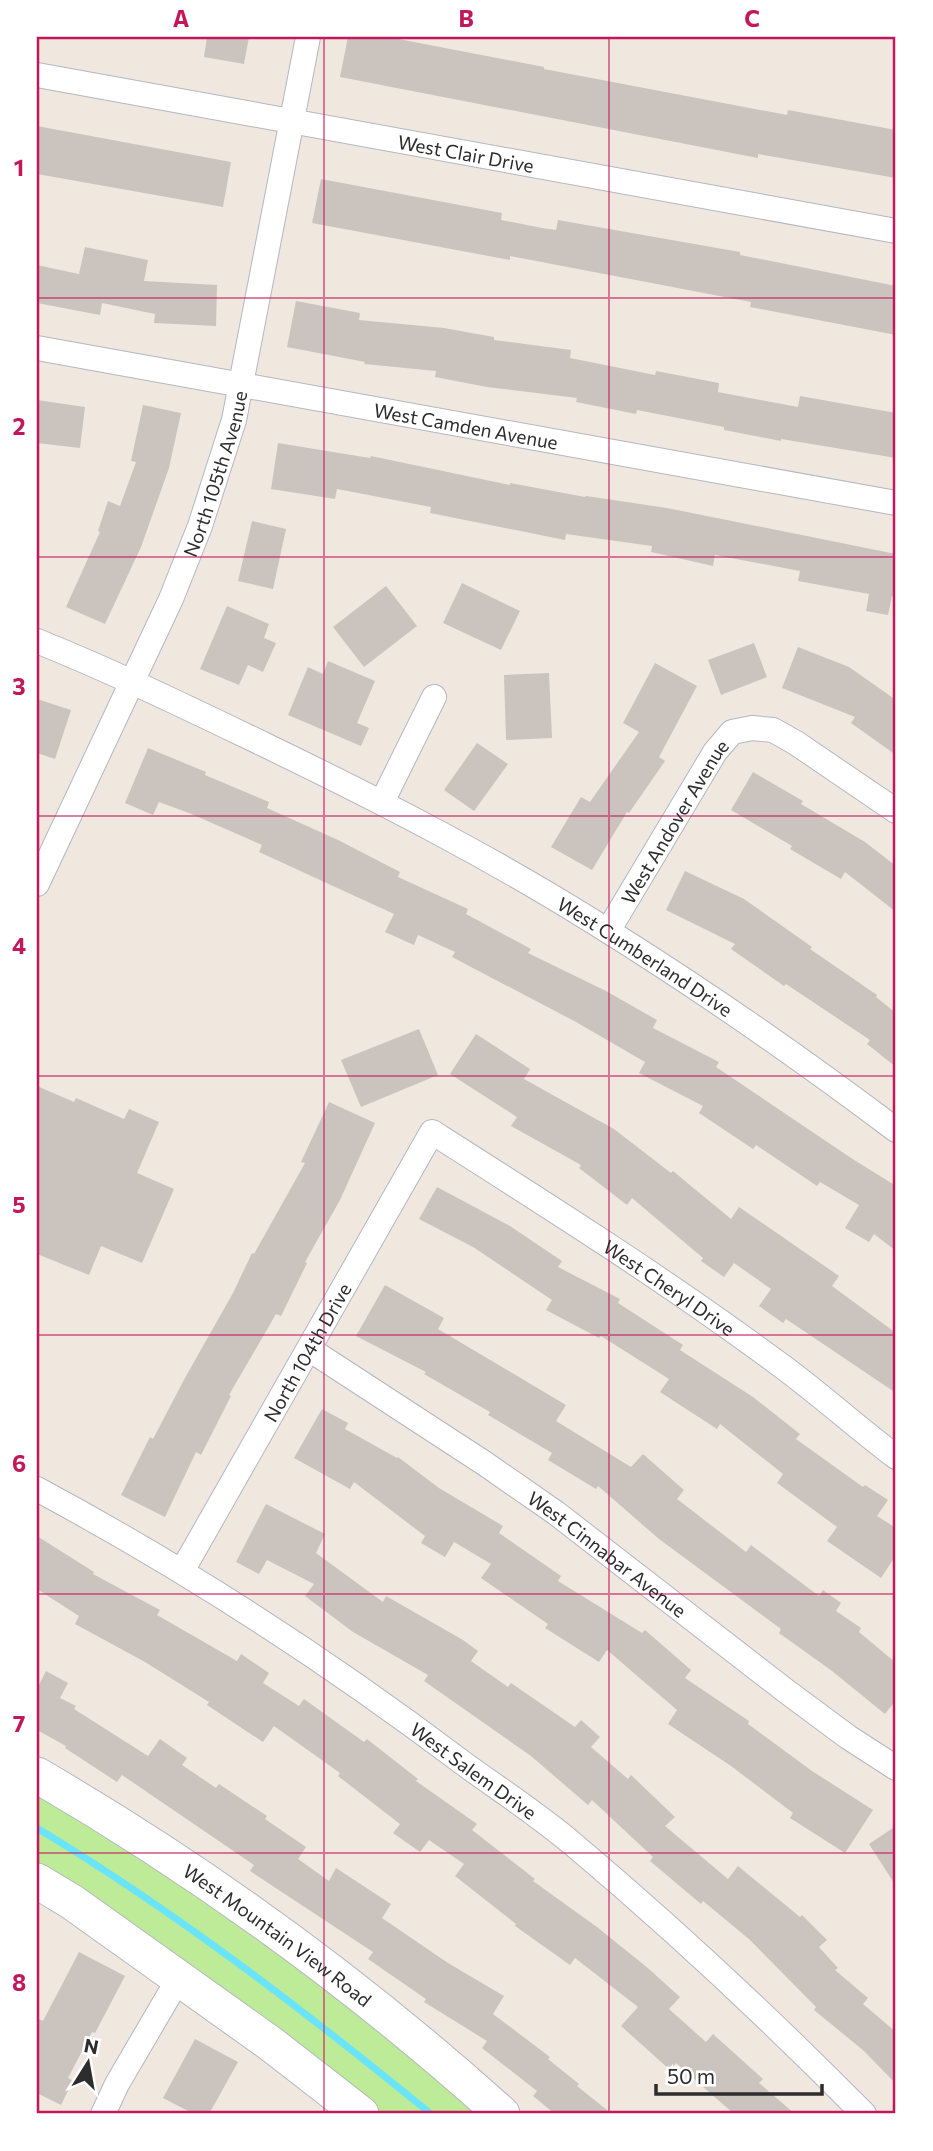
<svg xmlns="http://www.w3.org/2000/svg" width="933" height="2151" viewBox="0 0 933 2151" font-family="Commissioner,sans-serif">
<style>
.green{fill:#bdeb97}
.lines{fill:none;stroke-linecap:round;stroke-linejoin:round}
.stream{stroke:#6ae4fa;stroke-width:7}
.building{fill:#cbc4be}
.street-casing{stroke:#b3b7c2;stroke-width:26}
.secondary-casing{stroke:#b3b7c2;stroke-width:37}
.street{stroke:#fff;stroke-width:24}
.secondary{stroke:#fff;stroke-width:35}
.grid{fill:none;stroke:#c2185b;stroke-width:2;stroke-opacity:0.55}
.labels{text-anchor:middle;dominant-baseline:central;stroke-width:5;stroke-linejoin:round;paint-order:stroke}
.street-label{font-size:19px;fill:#2d2d2d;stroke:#fff}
.neatline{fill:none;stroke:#c2185b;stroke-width:2.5}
.grid-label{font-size:23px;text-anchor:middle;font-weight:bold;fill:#c2185b}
</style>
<rect width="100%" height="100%" fill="#f0e7df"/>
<path class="green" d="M 37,1786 L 209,1896 L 490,2114 L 379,2114 L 335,2078 L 37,1868 Z"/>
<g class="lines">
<path class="stream" d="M 37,1828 C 176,1912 305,2011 431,2114"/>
</g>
<g class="building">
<path d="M 207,37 L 249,37 L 244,64 L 204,57 Z"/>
<path d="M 348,37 L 388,37 L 544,67 L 544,69 L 787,115 L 788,110 L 896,130 L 896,178 L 758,154 L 758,158 L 340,77 Z"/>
<path d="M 37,126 L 231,162 L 223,207 L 37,174 Z"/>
<path d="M 321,179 L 502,213 L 501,220 L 542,228 L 556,230 L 558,220 L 740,252 L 740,255 L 896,286 L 896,335 L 750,307 L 751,302 L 510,256 L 510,260 L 312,223 Z"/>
<path d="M 85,247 L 148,260 L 144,281 L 217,285 L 216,326 L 154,323 L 155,314 L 102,303 L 100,315 L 37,303 L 37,265 L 79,274 Z"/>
<path d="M 296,301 L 360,313 L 359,320 L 444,328 L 494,337 L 494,340 L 571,350 L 570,358 L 655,375 L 656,371 L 719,383 L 718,392 L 798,407 L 800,396 L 896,413 L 896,458 L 781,439 L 781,441 L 724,430 L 724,427 L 637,410 L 636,414 L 576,402 L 577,398 L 487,387 L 435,377 L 436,371 L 364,364 L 365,362 L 287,347 Z"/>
<path d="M 37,400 L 85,407 L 80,448 L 37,443 Z"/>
<path d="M 143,405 L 181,413 L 169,468 L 141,547 L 105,624 L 66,607 L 100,532 L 98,531 L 108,501 L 120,506 L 136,462 L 131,461 Z"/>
<path d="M 278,443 L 370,458 L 371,456 L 510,485 L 510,483 L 585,497 L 586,496 L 667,508 L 896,554 L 896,597 L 892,596 L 888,615 L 866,611 L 869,594 L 798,581 L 800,571 L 715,555 L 713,566 L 651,552 L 652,546 L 566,534 L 565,540 L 430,513 L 431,507 L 337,489 L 335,499 L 271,489 Z"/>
<path d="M 252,521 L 286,529 L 273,589 L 238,581 Z"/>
<path d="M 462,583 L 520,611 L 501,650 L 443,623 Z"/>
<path d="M 386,586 L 417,626 L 364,667 L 333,627 Z"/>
<path d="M 227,606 L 269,624 L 264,638 L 276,643 L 263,672 L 248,665 L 239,685 L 200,669 Z"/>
<path d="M 754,643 L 767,677 L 721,695 L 708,660 Z"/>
<path d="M 798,647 L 849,667 L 896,700 L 896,755 L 851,723 L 855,717 L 782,688 Z"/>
<path d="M 328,661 L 375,681 L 357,723 L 369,728 L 361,746 L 288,715 L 308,667 L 323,674 Z"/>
<path d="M 655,663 L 697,686 L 659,757 L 665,761 L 629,813 L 627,812 L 592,870 L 551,847 L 581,797 L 590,802 L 639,732 L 623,723 Z"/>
<path d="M 549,673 L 552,738 L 506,740 L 504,675 Z"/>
<path d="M 37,699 L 71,710 L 55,759 L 37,753 Z"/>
<path d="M 477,743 L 508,764 L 474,811 L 444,790 Z"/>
<path d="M 148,748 L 206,772 L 205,775 L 269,802 L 267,808 L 338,840 L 400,872 L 398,877 L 468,909 L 466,914 L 531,949 L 528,953 L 606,991 L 657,1020 L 653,1028 L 719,1062 L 716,1067 L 851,1158 L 896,1186 L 896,1251 L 874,1234 L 869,1242 L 845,1228 L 859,1205 L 820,1182 L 817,1186 L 756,1145 L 753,1149 L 699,1113 L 703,1106 L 639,1073 L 645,1062 L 576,1022 L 452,957 L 455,952 L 418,935 L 414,945 L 385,932 L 394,914 L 259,852 L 262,845 L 189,813 L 159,802 L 153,815 L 125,803 Z"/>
<path d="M 753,772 L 803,801 L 801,804 L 865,842 L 896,866 L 896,912 L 845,872 L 841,879 L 790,849 L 792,846 L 731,810 Z"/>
<path d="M 685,871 L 744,899 L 812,947 L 810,949 L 877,995 L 876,997 L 896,1013 L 896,1067 L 867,1044 L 870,1040 L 786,984 L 784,986 L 731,949 L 735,944 L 666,910 Z"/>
<path d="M 419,1029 L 438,1075 L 361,1107 L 341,1060 Z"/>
<path d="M 476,1034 L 530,1069 L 524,1079 L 614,1129 L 671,1173 L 673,1171 L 731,1219 L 739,1207 L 839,1276 L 832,1286 L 896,1333 L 896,1393 L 786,1319 L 783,1323 L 759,1306 L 771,1289 L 734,1263 L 724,1277 L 701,1261 L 703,1258 L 632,1198 L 627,1205 L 579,1168 L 581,1165 L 511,1126 L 517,1117 L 450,1074 Z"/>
<path d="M 37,1086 L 74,1102 L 76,1098 L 124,1119 L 129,1109 L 159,1122 L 137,1173 L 174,1189 L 142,1263 L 101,1246 L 89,1275 L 37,1254 Z"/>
<path d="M 329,1102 L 375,1123 L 340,1200 L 305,1262 L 307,1263 L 281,1316 L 276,1314 L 229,1395 L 231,1396 L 201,1455 L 196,1452 L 165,1517 L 121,1495 L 150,1437 L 153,1439 L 186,1376 L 233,1293 L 252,1253 L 254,1254 L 305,1163 L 301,1162 Z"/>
<path d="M 437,1187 L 510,1226 L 562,1261 L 558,1267 L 620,1299 L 618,1303 L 683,1345 L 680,1350 L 753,1397 L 800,1434 L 796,1439 L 863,1487 L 865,1485 L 888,1500 L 877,1516 L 896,1528 L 896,1555 L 881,1578 L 827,1541 L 837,1527 L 777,1483 L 783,1474 L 720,1424 L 717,1429 L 660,1392 L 669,1379 L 601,1336 L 599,1338 L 546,1310 L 552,1300 L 473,1247 L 419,1219 Z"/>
<path d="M 385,1285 L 444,1318 L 438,1329 L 566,1405 L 556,1421 L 631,1467 L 643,1454 L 684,1490 L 677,1499 L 746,1552 L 751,1545 L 819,1596 L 823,1590 L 841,1603 L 836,1611 L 861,1628 L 859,1632 L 896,1663 L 896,1700 L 885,1714 L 832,1671 L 779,1633 L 781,1629 L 659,1539 L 598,1486 L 596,1489 L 548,1460 L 552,1453 L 488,1415 L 490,1412 L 424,1374 L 426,1372 L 356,1336 Z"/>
<path d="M 322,1409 L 348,1423 L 345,1429 L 397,1458 L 398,1457 L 439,1488 L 503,1526 L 499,1533 L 561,1576 L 558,1581 L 642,1633 L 645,1630 L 691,1670 L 685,1678 L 749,1721 L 748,1724 L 812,1771 L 873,1810 L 845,1853 L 790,1818 L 793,1813 L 731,1766 L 668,1724 L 677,1710 L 607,1650 L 599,1662 L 545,1628 L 548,1624 L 481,1578 L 491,1564 L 454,1542 L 445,1557 L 421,1543 L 425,1536 L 354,1482 L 350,1489 L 294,1458 Z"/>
<path d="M 266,1504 L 325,1534 L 316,1553 L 383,1602 L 386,1596 L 463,1640 L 478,1651 L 471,1661 L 508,1687 L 511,1683 L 575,1727 L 581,1720 L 600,1737 L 591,1747 L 628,1779 L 631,1775 L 675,1817 L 665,1826 L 728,1879 L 738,1866 L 800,1917 L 802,1915 L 827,1940 L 819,1947 L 838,1968 L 835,1970 L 868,1998 L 863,2004 L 896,2032 L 896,2084 L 864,2051 L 814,2010 L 816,2007 L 750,1940 L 703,1901 L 701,1904 L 650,1861 L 653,1857 L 592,1800 L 588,1805 L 531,1756 L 424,1681 L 428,1675 L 353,1632 L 305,1596 L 314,1584 L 267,1560 L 259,1574 L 236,1562 Z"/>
<path d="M 37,1536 L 94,1572 L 93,1574 L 160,1610 L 157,1615 L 237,1661 L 241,1654 L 269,1673 L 263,1683 L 299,1706 L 304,1699 L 364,1742 L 367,1739 L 418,1779 L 416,1781 L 477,1824 L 472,1830 L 535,1879 L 533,1881 L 597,1927 L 649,1969 L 680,1997 L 669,2009 L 706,2042 L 713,2034 L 763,2079 L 759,2083 L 795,2114 L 734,2114 L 676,2063 L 670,2070 L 621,2026 L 638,2007 L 575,1958 L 570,1965 L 515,1926 L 516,1924 L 455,1876 L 464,1864 L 429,1840 L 420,1852 L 393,1833 L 400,1824 L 338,1776 L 340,1773 L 274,1726 L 263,1742 L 207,1705 L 209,1702 L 145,1662 L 75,1624 L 79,1616 L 37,1589 Z"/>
<path d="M 46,1671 L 68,1683 L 60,1698 L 76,1706 L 74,1709 L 148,1756 L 160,1739 L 187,1758 L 182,1765 L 216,1788 L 219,1784 L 267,1816 L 265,1819 L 306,1847 L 298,1859 L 329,1881 L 336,1868 L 391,1904 L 382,1918 L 448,1963 L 504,1996 L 493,2014 L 550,2057 L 548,2059 L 579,2084 L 577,2086 L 612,2114 L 555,2114 L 533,2096 L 537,2091 L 482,2048 L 487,2041 L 424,2002 L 426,1999 L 368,1959 L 373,1952 L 250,1871 L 254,1865 L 122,1775 L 117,1782 L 65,1748 L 66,1746 L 37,1730 L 37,1689 Z"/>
<path d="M 896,1826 L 896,1886 L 869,1844 Z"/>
<path d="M 79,1952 L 125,1976 L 95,2033 L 92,2032 L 68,2078 L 73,2081 L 61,2105 L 37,2093 L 37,2018 L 43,2021 Z"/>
<path d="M 195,2039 L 238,2062 L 209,2114 L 194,2114 L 163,2098 Z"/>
</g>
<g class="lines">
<defs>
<g id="street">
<path id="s1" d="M 37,75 L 896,231"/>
<path id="s2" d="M 37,348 L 896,503"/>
<path id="s3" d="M 37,641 C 114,672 188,708 263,744 C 381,801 498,861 608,931 C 707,993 803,1060 896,1130"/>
<path d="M 382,802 L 434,697"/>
<path id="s4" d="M 37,884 L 171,599 L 200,526 L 234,420 L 308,37"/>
<path id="s5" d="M 608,931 L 715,752 L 732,732 L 752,728 L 773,730 L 796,743 L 896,811"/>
<path id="s6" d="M 309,1349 L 484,1463 L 556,1513 L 786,1691 L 848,1737 L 896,1768"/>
<path id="s7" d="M 37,1489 C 186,1569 328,1661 463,1763 C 500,1790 539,1815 574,1845 C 675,1930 771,2020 864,2114"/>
<path id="s8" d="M 182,1571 L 432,1132 C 550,1207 667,1281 779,1364 C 819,1393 856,1427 896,1457"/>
<path d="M 103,2114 L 117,2084 L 179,1978"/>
</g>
<g id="secondary">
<path id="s9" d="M 37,1775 C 202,1871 360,1986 502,2114"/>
<path d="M 37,1881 L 72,1902 L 271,2044 L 361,2114"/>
</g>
</defs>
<use href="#street" class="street-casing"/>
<use href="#secondary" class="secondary-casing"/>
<use href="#street" class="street"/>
<use href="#secondary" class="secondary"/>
</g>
<path class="grid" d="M 324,37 L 324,2114M 609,37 L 609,2114M 37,298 L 896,298M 37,557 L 896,557M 37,816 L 896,816M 37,1076 L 896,1076M 37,1335 L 896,1335M 37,1594 L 896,1594M 37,1853 L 896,1853"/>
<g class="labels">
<g class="street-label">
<text stroke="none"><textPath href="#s1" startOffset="436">West Clair Drive</textPath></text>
<text stroke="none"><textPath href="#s2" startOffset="436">West Camden Avenue</textPath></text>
<text stroke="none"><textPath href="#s4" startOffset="448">North 105th Avenue</textPath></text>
<text stroke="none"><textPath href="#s5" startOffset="128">West Andover Avenue</textPath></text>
<text stroke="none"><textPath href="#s3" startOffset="686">West Cumberland Drive</textPath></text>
<text stroke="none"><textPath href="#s8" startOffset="789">West Cheryl Drive</textPath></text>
<text stroke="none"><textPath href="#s8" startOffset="252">North 104th Drive</textPath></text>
<text stroke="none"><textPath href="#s6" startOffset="362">West Cinnabar Avenue</textPath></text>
<text stroke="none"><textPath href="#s7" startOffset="520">West Salem Drive</textPath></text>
<text stroke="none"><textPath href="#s9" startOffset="289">West Mountain View Road</textPath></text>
</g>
</g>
<rect width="933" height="2151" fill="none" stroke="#ffffff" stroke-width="77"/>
<g transform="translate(88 2063) rotate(11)" stroke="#ffffff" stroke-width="5" paint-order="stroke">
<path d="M0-5L12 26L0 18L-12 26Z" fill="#2d2d2d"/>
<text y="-10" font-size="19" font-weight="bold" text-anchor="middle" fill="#2d2d2d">N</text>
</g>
<path d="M656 2084v10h166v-10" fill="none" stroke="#2d2d2d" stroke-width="3.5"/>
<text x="667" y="2084" font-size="21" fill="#2d2d2d" stroke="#ffffff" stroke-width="5" paint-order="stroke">50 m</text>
<rect x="38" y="38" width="856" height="2074" class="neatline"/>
<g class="grid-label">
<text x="181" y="27">A</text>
<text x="466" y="27">B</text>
<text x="752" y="27">C</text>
<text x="19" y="176">1</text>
<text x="19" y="435">2</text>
<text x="19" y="695">3</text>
<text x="19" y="954">4</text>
<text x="19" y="1213">5</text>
<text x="19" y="1472">6</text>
<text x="19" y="1732">7</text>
<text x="19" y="1991">8</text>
</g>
</svg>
